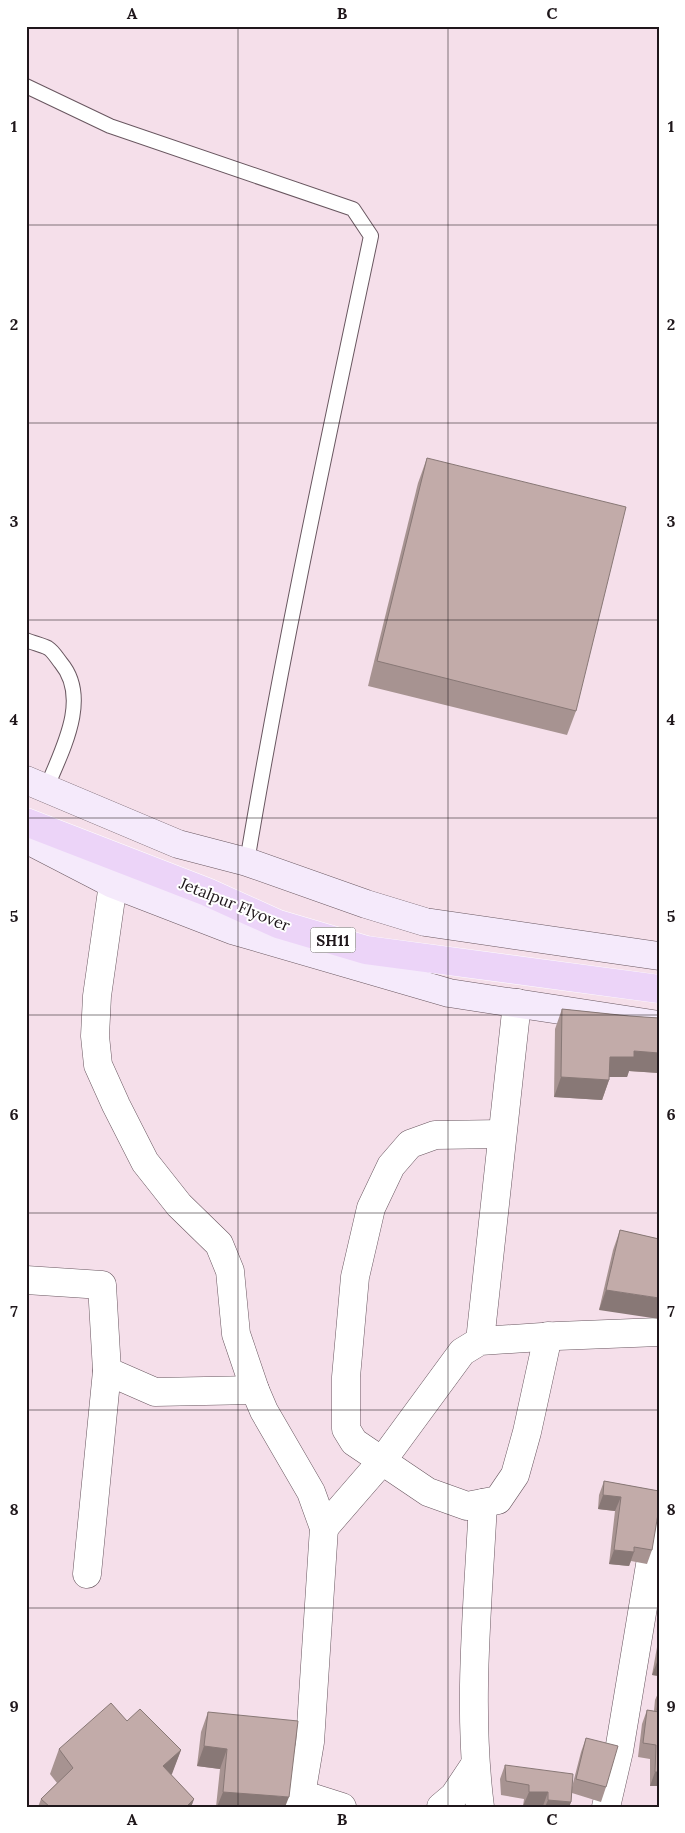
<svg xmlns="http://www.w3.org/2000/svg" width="685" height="1833" viewBox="0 0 685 1833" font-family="Lora,serif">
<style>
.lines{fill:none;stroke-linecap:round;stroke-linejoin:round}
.lane-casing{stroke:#695760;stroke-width:16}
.street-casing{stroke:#695760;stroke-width:29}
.secondary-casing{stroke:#695760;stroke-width:29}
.primary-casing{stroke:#fff;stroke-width:29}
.lane{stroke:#fff;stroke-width:14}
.street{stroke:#fff;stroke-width:28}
.secondary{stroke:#f5eafb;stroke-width:28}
.primary{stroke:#ecd4f8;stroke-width:28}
.wall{fill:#a79391}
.shaded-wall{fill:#887876}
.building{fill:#c2aba9;stroke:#887876}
.grid{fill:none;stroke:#1f171b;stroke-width:1;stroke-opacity:0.55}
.labels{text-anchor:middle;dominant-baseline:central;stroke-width:4;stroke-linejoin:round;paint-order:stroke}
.shield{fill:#fff;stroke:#625d5f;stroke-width:1}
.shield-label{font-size:15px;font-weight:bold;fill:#1f171b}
.street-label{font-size:16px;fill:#1f171b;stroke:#fff}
.neatline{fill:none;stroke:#1f171b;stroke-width:2}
.grid-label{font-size:16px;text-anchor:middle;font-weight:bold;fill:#1f171b}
</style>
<rect width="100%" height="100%" fill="#f5dfea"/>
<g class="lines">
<defs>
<g id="lane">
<path d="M 26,86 L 110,126 L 353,209 L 371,236 C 327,444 282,652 247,862"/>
<path d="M 26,640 C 33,643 42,645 48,648 C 53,651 57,658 61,663 C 91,699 61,752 46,789"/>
</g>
<g id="street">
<path d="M 113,884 L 97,996 L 95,1036 L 98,1065 L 116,1105 L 145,1162 L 179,1205 L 219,1244 L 230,1271 L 236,1334 L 255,1390 L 264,1411 L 311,1492 L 324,1528 L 310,1742 L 299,1807"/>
<path d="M 502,1134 L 435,1135 L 410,1144 L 391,1166 L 371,1208 L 355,1277 L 346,1377 L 346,1429 L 354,1442 L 428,1492 L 467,1506 L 498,1500 L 515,1475 L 527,1432 L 548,1336"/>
<path d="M 26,1280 L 102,1285 L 107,1371 L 155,1392 L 255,1390"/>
<path d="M 480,1341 L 517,1003"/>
<path d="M 324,1528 L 382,1461 L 462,1352 L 480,1341 L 557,1336 L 659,1332"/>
<path d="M 87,1574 L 107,1371"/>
<path d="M 301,1794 L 342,1807"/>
<path d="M 441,1807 L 454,1796 L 474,1766"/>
<path d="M 480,1807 C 467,1706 478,1604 483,1503"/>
<path d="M 606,1807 L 619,1751 L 653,1547 L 659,1505"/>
</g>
<g id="secondary">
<path d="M 26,780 L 178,844 L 247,862 L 366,904 L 425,922 L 659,956"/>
<path d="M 26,839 L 113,884 L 232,930 L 449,993 L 659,1025"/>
</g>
<path id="primary" d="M 26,822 L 207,892 L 278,924 L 366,950 L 659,989"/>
</defs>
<use href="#lane" class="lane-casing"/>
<use href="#street" class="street-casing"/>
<use href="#secondary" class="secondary-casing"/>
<use href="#primary" class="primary-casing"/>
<use href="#lane" class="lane"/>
<use href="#street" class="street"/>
<use href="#secondary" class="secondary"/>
<use href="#primary" class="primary"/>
</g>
<g class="wall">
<path d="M 427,458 L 576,711 L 567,735 L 368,686 L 418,483 Z"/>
<path d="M 562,1009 L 629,1016 L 659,1018 L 659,1073 L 629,1071 L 627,1077 L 609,1077 L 609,1080 L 602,1100 L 554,1097 L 555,1029 Z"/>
<path d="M 620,1230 L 659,1239 L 599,1310 L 613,1250 Z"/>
<path d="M 604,1481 L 659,1491 L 652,1550 L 647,1564 L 631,1561 L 629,1566 L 609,1564 L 615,1511 L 598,1509 L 599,1495 Z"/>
<path d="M 659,1636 L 659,1676 L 652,1675 Z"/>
<path d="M 659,1691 L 659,1786 L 650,1786 L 650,1759 L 638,1757 L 642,1724 L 647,1710 L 654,1711 L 655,1700 Z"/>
<path d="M 208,1712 L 285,1807 L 216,1807 L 220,1769 L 197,1766 L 201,1732 Z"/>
<path d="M 127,1721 L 181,1750 L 171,1775 L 194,1799 L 191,1807 L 38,1807 L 41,1799 L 57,1783 L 50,1774 L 59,1749 Z"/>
<path d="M 586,1738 L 606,1787 L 601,1802 L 572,1793 L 571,1802 L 569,1807 L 523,1806 L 524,1799 L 501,1795 L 500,1779 L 505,1765 L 572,1787 L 581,1752 Z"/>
</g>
<g class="shaded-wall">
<path d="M 634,1051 L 659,1053 L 659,1073 L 629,1071 L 627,1077 L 603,1077 L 610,1057 Z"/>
<path d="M 561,1077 L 609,1080 L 602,1100 L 554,1097 Z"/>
<path d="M 606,1290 L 659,1298 L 659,1319 L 599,1310 Z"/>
<path d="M 603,1495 L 621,1497 L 615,1511 L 598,1509 Z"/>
<path d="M 614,1550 L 634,1552 L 629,1566 L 609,1564 Z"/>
<path d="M 659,1657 L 659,1676 L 652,1675 Z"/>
<path d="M 204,1746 L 227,1749 L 220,1769 L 197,1766 Z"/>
<path d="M 181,1750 L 172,1774 L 154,1791 L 163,1766 Z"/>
<path d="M 655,1772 L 659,1772 L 659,1786 L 650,1786 Z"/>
<path d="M 223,1792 L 289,1797 L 285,1807 L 217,1807 Z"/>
<path d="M 529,1792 L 548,1792 L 543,1806 L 523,1806 Z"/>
<path d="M 194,1799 L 191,1807 L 186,1807 Z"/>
<path d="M 548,1800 L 571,1802 L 569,1807 L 545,1807 Z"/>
</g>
<g class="building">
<path d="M 427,458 L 626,507 L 576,711 L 377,661 Z"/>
<path d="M 562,1009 L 629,1016 L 659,1018 L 659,1053 L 634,1051 L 634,1057 L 610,1057 L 609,1080 L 561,1077 Z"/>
<path d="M 620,1230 L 659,1239 L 659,1298 L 606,1290 Z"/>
<path d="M 604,1481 L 659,1491 L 659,1508 L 652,1550 L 634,1547 L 634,1552 L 614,1550 L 621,1497 L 603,1495 Z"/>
<path d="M 659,1697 L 659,1710 L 657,1710 Z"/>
<path d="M 111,1703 L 127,1721 L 140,1709 L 181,1750 L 163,1766 L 194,1799 L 186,1807 L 50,1807 L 41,1799 L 73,1768 L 59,1749 Z"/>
<path d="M 647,1710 L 659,1712 L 659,1772 L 655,1772 L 656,1745 L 643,1743 Z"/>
<path d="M 208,1712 L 298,1721 L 289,1797 L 223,1792 L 227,1749 L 204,1746 Z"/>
<path d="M 586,1738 L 618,1746 L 606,1787 L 576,1779 Z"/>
<path d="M 505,1765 L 573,1774 L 571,1802 L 548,1800 L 548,1792 L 529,1792 L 529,1785 L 506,1781 Z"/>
</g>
<path class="grid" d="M 238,26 L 238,1807M 448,26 L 448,1807M 26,225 L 659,225M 26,423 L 659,423M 26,620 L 659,620M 26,818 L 659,818M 26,1015 L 659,1015M 26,1213 L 659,1213M 26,1410 L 659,1410M 26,1608 L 659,1608"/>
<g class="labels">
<rect class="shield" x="310.5" y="927.5" width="45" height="25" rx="4"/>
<g class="shield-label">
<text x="333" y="940">SH11</text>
</g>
<g class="street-label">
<text transform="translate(235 904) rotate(22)">Jetalpur Flyover</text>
</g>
</g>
<rect width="685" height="1833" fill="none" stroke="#ffffff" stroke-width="55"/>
<rect x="28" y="28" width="630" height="1778" class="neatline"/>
<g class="grid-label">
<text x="132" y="19">A</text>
<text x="342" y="19">B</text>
<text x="552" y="19">C</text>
<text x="14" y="132">1</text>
<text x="671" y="132">1</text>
<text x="14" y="330">2</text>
<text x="671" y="330">2</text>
<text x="14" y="527">3</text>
<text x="671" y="527">3</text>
<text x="14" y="725">4</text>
<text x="671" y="725">4</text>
<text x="14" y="922">5</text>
<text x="671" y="922">5</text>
<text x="14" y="1120">6</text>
<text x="671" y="1120">6</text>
<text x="14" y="1317">7</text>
<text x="671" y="1317">7</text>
<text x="14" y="1515">8</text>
<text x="671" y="1515">8</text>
<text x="14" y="1712">9</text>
<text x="671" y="1712">9</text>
<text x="132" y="1825">A</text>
<text x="342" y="1825">B</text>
<text x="552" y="1825">C</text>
</g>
</svg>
